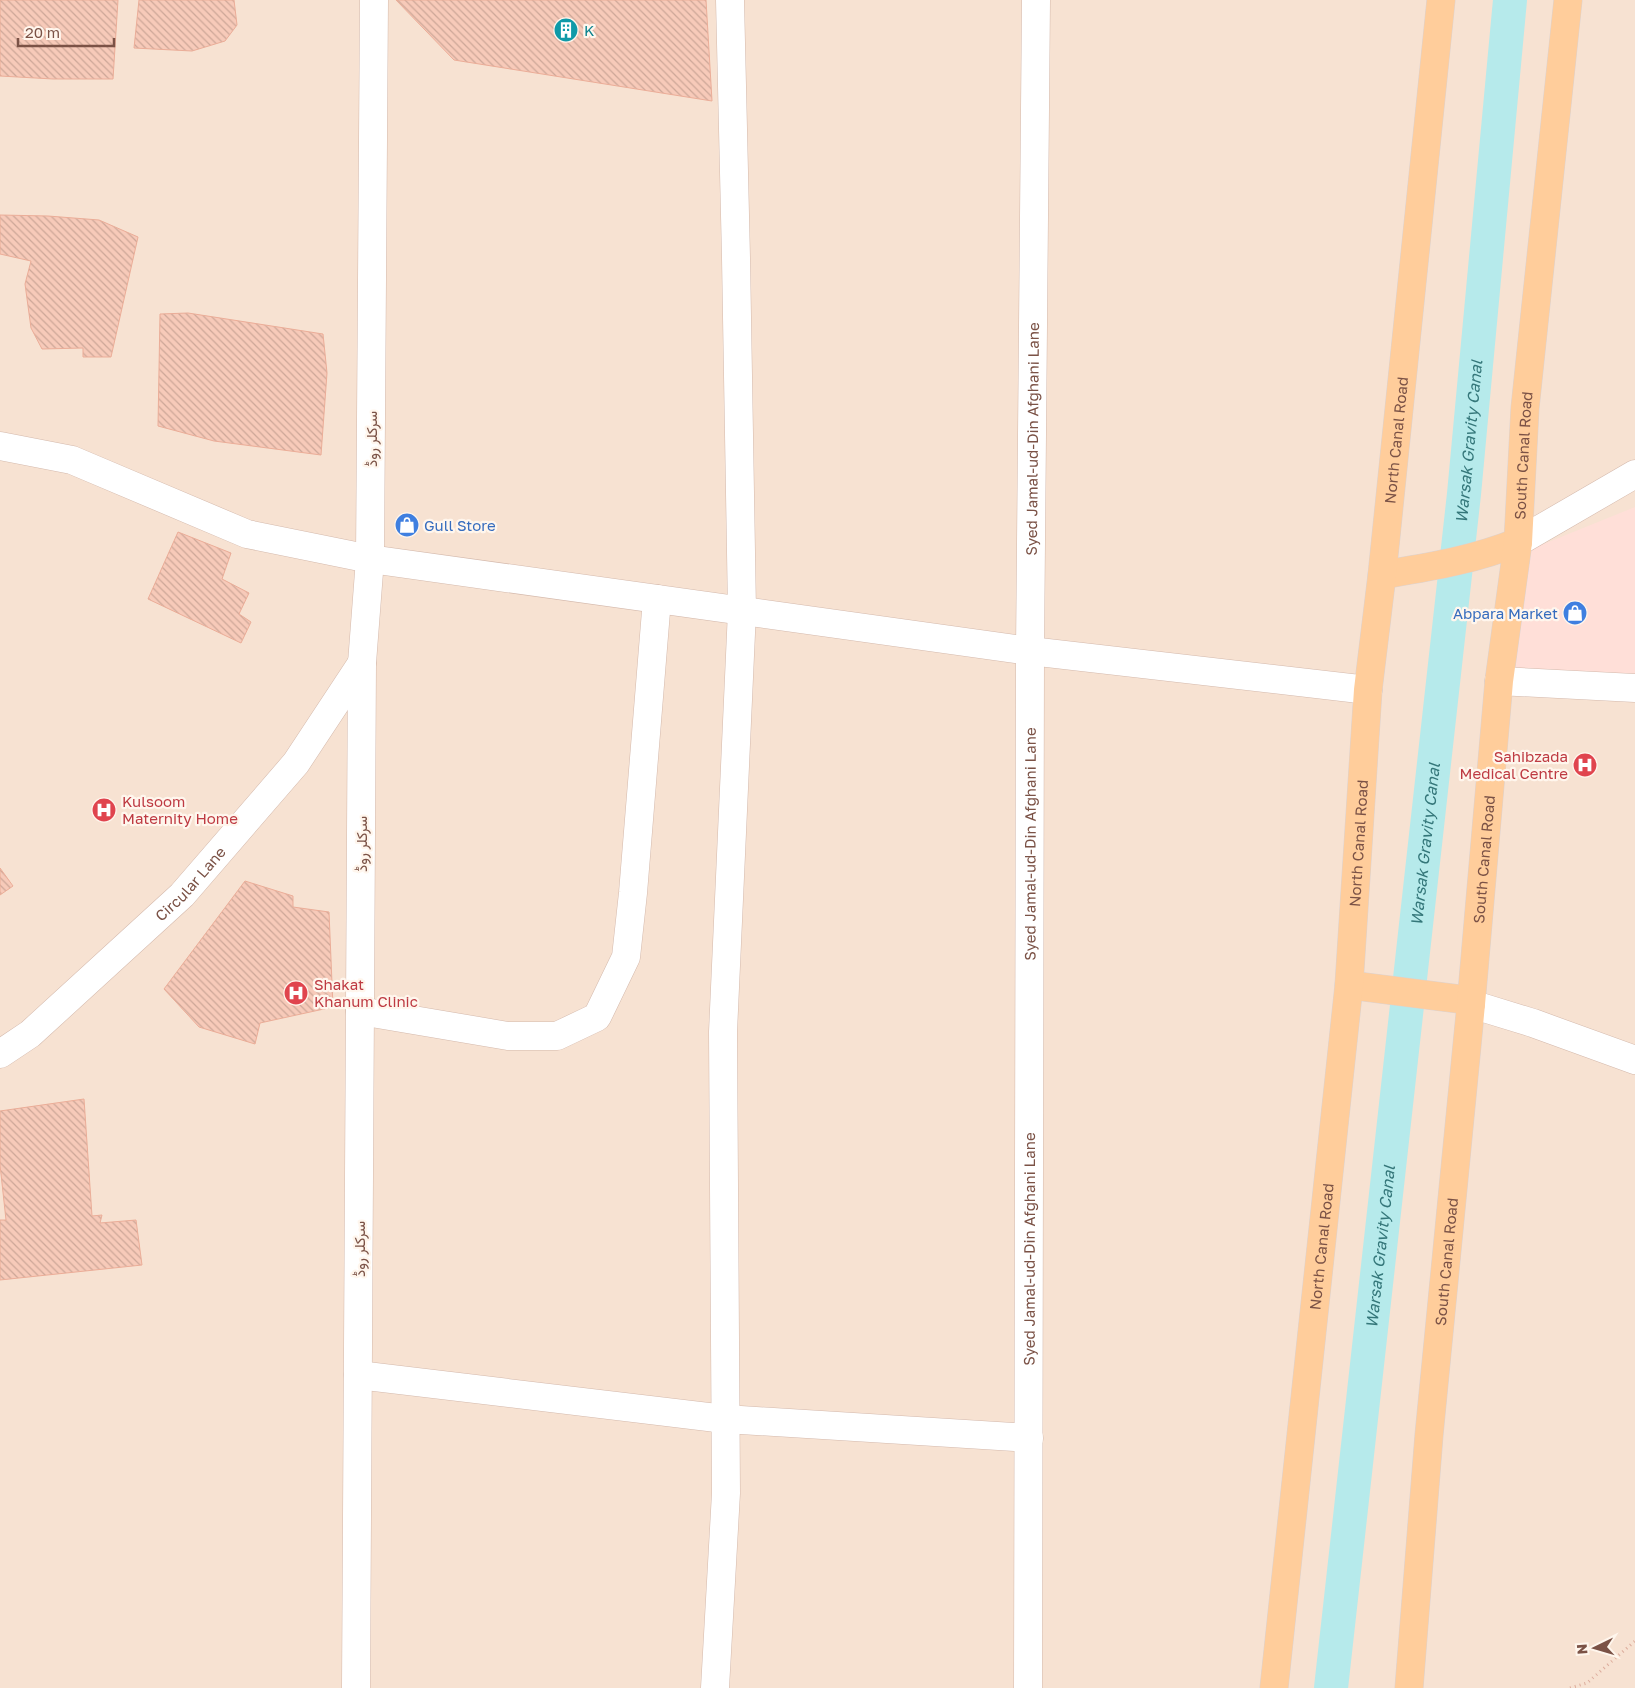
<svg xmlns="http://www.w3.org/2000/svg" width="1635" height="1688" viewBox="0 0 1635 1688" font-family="'Golos Text',Vazirmatn,sans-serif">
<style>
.residential{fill:#f7e2d2}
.commercial{fill:#ffdfd8}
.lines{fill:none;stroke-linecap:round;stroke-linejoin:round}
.canal{stroke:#b6eaeb;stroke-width:34}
.building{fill:url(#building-back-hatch);stroke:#ebad98}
.minor-casing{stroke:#d4b9ac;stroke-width:29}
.major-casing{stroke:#ddd2cf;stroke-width:29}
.path{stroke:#dcac9c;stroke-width:3;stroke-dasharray:1 4;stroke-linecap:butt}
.minor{stroke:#fff;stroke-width:28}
.major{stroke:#ffcd9b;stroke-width:28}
.labels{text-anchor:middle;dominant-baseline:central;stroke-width:4.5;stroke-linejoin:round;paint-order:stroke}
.culture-label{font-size:15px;fill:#0d838f;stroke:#fff6ed;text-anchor:start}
.street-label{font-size:15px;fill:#7b5246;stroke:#fff6ed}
.shop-label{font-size:15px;fill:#366cbe;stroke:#fff6ed;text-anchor:start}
.health-label{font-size:15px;fill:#be3a42;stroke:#fff6ed;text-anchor:start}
.water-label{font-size:16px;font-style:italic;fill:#35777a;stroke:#fff6ed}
</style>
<defs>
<pattern id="building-back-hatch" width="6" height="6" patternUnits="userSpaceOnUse" patternTransform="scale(1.25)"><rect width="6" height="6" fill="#f7cab9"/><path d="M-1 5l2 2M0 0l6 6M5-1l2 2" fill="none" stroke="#cda798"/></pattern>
</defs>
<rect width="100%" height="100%" fill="#fff1e4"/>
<rect class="residential" x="0" y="0" width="1635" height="1688"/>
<path class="commercial" d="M 1635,507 L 1635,674 L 1506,675 L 1524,552 Z"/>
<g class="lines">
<path class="canal" id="s1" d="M 1331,1688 L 1464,494 L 1510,0"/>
</g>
<g class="building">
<path d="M 0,0 L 118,0 L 113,79 L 53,79 L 0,76 Z"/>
<path d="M 139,0 L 234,0 L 237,25 L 225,41 L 192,51 L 134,48 Z"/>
<path d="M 396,0 L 706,0 L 712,101 L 454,60 Z"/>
<path d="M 0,215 L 48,216 L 99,220 L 138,237 L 111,357 L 83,357 L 83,348 L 42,349 L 31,328 L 25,284 L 31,261 L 0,254 Z"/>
<path d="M 188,313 L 323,334 L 327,373 L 321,455 L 214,441 L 158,426 L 160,314 Z"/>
<path d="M 178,532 L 231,553 L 222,579 L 249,593 L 239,614 L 251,622 L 241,643 L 148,599 Z"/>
<path d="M 0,868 L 13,886 L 0,895 Z"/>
<path d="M 245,881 L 293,896 L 293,907 L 329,912 L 333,1007 L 260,1023 L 255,1044 L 199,1027 L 164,989 Z"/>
<path d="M 84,1099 L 92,1216 L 102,1215 L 100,1223 L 136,1220 L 142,1265 L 0,1280 L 0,1220 L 6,1220 L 0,1165 L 0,1111 Z"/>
</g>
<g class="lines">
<defs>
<g id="minor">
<path d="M 0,446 L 72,460 L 247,534 L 370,559 L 1030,651 L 1368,690"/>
<path d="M 1518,542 L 1635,474"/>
<path d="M 1499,681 L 1635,688"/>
<path d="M 1471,1004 L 1533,1023 L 1635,1060"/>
<path d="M 360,1011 L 508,1036 L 557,1036 L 597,1017 L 626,957 L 633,893 L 657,599"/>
<path id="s2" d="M 0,1054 L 30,1034 L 182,895 L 296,763 L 362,663"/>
<path d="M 358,1375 L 725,1419 L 1029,1438"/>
<path d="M 356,1688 L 362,663 L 370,559 L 374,0"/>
<path d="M 715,1688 L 726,1493 L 723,1032 L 742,611 L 736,258 L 730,0"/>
<path id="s3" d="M 1028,1688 L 1030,651 L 1036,0"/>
</g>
<g id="major">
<path d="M 1382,575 C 1429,567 1474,560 1518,542"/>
<path d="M 1349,985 L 1459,999 L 1471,1004"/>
<path id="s4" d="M 1274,1688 L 1349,985 L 1368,690 L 1382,575 L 1441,0"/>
<path id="s5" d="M 1409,1688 L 1429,1435 L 1471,1004 L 1499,681 L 1518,542 L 1525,408 L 1568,0"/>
</g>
</defs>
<use href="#minor" class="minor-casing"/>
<use href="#major" class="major-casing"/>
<path class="path" d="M 1570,1688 L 1587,1683 L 1635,1641"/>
<use href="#minor" class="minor"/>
<use href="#major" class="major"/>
</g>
<defs>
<symbol id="building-disc" viewBox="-11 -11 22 22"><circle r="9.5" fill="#0f9aa8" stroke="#fff6ed"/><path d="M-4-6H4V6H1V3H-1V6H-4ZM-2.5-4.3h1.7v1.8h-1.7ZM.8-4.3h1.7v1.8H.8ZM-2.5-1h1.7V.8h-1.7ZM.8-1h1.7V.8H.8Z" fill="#fff"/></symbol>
<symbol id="shop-disc" viewBox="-11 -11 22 22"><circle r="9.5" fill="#3f7fe0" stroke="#fff6ed"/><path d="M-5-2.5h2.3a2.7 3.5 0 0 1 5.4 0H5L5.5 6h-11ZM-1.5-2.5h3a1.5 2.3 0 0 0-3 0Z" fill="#fff"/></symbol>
<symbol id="hospital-disc" viewBox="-11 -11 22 22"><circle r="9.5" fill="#e0444e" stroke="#fff6ed"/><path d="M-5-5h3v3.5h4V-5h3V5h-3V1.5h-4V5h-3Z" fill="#fff"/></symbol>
</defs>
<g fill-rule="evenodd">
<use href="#building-disc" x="552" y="16" width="28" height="28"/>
<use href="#shop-disc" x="393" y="511" width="28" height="28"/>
<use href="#shop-disc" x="1561" y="599" width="28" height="28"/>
<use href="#hospital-disc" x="1571" y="751" width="28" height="28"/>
<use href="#hospital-disc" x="90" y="796" width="28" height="28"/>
<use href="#hospital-disc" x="282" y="979" width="28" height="28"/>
</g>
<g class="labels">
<g class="culture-label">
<text x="584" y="30">K</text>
</g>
<g class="street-label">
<text transform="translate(371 439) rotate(-90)">سرکلر روڈ</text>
<text stroke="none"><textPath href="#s3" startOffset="1249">Syed Jamal-ud-Din Afghani Lane</textPath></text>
<text stroke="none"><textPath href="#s4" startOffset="1254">North Canal Road</textPath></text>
<text stroke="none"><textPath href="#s5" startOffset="1238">South Canal Road</textPath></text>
<text transform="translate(361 844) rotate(-90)">سرکلر روڈ</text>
<text stroke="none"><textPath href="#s3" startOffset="844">Syed Jamal-ud-Din Afghani Lane</textPath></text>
<text stroke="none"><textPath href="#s4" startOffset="849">North Canal Road</textPath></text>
<text stroke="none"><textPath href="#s5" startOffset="832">South Canal Road</textPath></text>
<text stroke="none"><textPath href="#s2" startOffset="256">Circular Lane</textPath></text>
<text stroke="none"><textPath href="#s4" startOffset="444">North Canal Road</textPath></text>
<text transform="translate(359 1249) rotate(-90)">سرکلر روڈ</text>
<text stroke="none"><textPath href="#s3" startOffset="439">Syed Jamal-ud-Din Afghani Lane</textPath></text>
<text stroke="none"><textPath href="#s5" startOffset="428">South Canal Road</textPath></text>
</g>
<g class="shop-label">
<text x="424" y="525">Gull Store</text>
<text x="1558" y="613" text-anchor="end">Abpara Market</text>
</g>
<g class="health-label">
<text x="1568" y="756" text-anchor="end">Sahibzada<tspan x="1568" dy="17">Medical Centre</tspan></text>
<text x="122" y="801">Kulsoom<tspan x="122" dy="17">Maternity Home</tspan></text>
<text x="314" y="984">Shakat<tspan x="314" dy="17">Khanum Clinic</tspan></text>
</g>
<g class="water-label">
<text stroke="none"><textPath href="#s1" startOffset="1254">Warsak Gravity Canal</textPath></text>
<text stroke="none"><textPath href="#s1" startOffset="849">Warsak Gravity Canal</textPath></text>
<text stroke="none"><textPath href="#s1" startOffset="444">Warsak Gravity Canal</textPath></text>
</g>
</g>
<g transform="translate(1595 1648) rotate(265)" stroke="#fff6ed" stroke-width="4" paint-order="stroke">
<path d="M0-4L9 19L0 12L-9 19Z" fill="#7b5246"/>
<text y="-8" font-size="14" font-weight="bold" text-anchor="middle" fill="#7b5246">N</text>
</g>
<path d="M18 38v8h96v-8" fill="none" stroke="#7b5246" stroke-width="2.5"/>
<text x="25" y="38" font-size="15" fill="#7b5246" stroke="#fff6ed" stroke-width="4" paint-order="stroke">20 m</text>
</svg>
